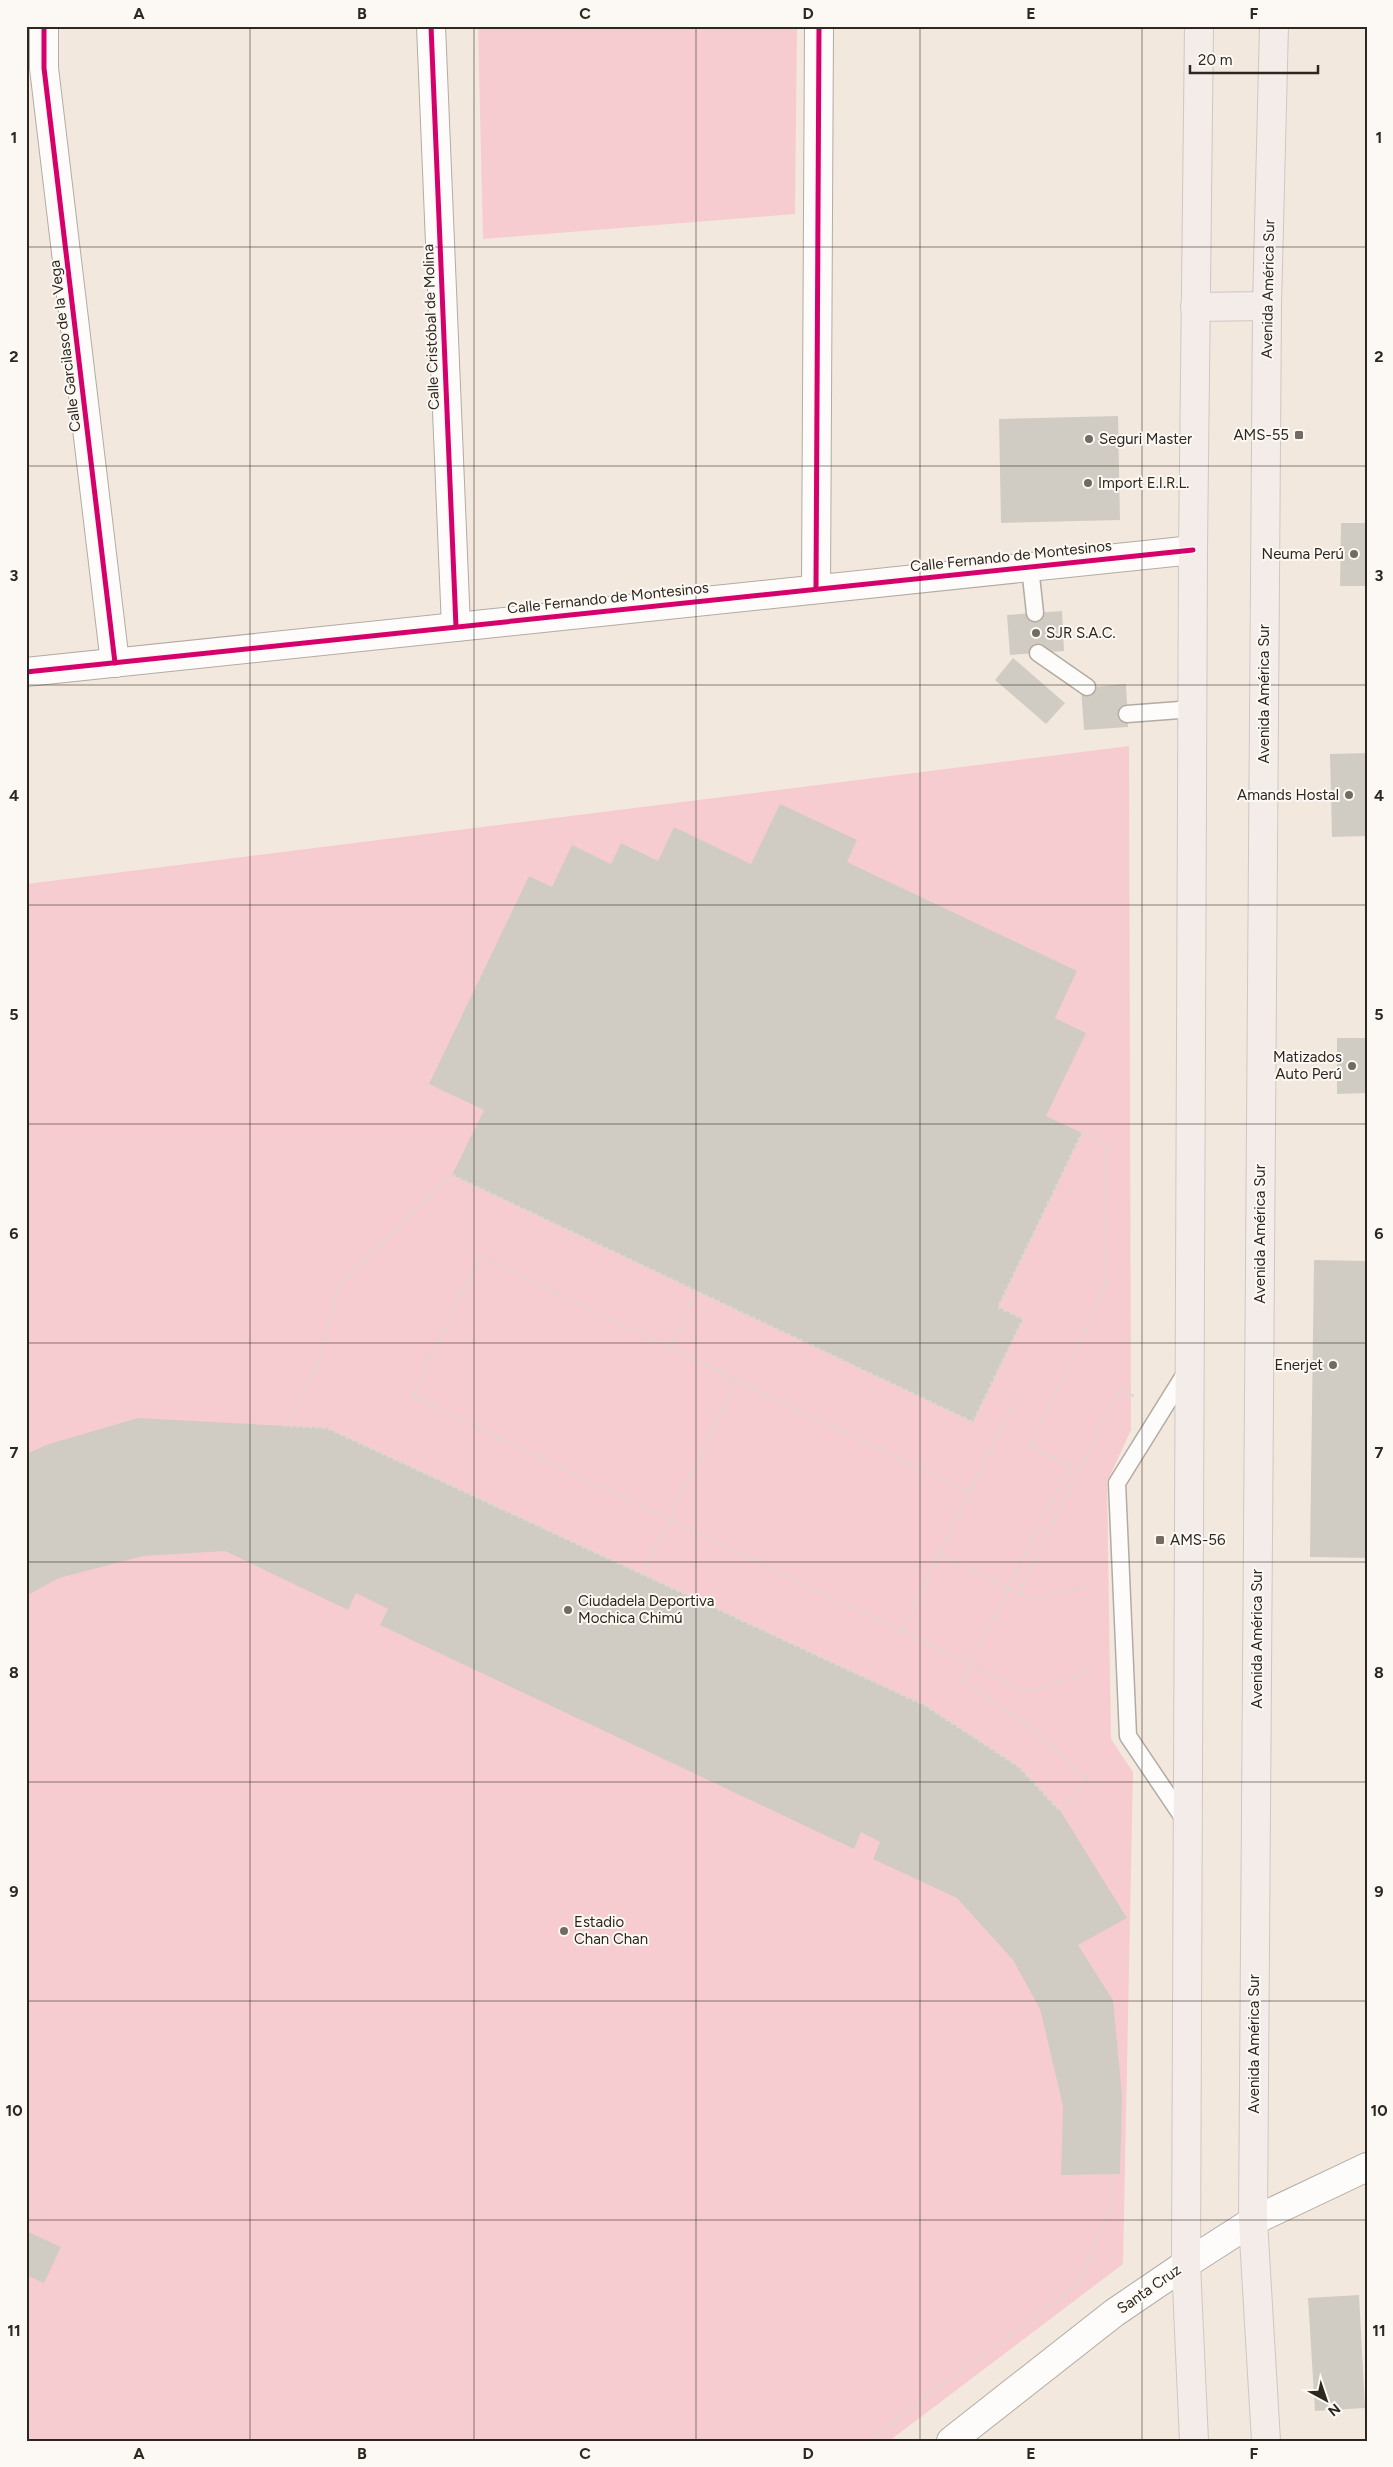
<svg xmlns="http://www.w3.org/2000/svg" width="1393" height="2467" viewBox="0 0 1393 2467" font-family="Figtree,sans-serif">
<style>
.green{fill:#f7ccd0}
.building{fill:#d1ccc3}
.lines{fill:none;stroke-linecap:round;stroke-linejoin:round}
.service-casing{stroke:#b3aba3;stroke-width:19}
.minor-casing{stroke:#b3aba3;stroke-width:30}
.tertiary-casing{stroke:#b3aba3;stroke-width:30}
.primary-casing{stroke:#cdc8c2;stroke-width:30}
.path{stroke:#dbd8d4;stroke-width:3;stroke-dasharray:2.5 4;stroke-linecap:butt}
.service{stroke:#fdfcfa;stroke-width:16}
.minor{stroke:#fdfcfa;stroke-width:28}
.tertiary{stroke:#fdfcfa;stroke-width:28}
.primary{stroke:#f3ece9;stroke-width:28}
.cycleway-casing{stroke:#fcf8f4;stroke-width:8}
.cycleway{stroke:#d6006c;stroke-width:5}
.grid{fill:none;stroke:#2e271f;stroke-width:1;stroke-opacity:0.55}
.poi-dot{fill:#736b62;stroke:#fcf8f4;stroke-width:2}
.labels{text-anchor:middle;dominant-baseline:central;stroke-width:4;stroke-linejoin:round;paint-order:stroke}
.street-label{font-size:15px;fill:#2e271f;stroke:#fcf8f4}
.poi-label{font-size:15px;fill:#2e271f;stroke:#fcf8f4;text-anchor:start}
.neatline{fill:none;stroke:#2e271f;stroke-width:2}
.grid-label{font-size:16px;text-anchor:middle;font-weight:bold;fill:#2e271f}
</style>
<rect width="100%" height="100%" fill="#f3e8dd"/>
<g class="green">
<path d="M 478,26 L 797,26 L 795,214 L 483,239 Z"/>
<path d="M 1129,746 L 1131,1430 L 1107,1482 L 1111,1739 L 1133,1772 L 1123,2264 L 889,2441 L 26,2441 L 26,884 Z"/>
</g>
<g class="building">
<path d="M 1118,416 L 1120,520 L 1001,523 L 999,419 Z"/>
<path d="M 1341,523 L 1367,523 L 1367,586 L 1340,586 Z"/>
<path d="M 1062,611 L 1064,651 L 1010,655 L 1007,615 Z"/>
<path d="M 1013,658 L 1065,703 L 1046,724 L 995,680 Z"/>
<path d="M 1126,684 L 1128,727 L 1084,730 L 1081,688 Z"/>
<path d="M 1367,753 L 1367,836 L 1332,837 L 1330,754 Z"/>
<path d="M 780,804 L 857,840 L 847,862 L 1077,971 L 1055,1018 L 1086,1033 L 1046,1116 L 1082,1133 L 998,1307 L 1023,1319 L 973,1422 L 452,1175 L 484,1110 L 429,1084 L 529,876 L 552,887 L 572,845 L 611,864 L 621,843 L 658,861 L 674,827 L 751,864 Z"/>
<path d="M 1337,1038 L 1367,1038 L 1367,1093 L 1337,1094 Z"/>
<path d="M 1314,1260 L 1367,1261 L 1367,1558 L 1310,1557 Z"/>
<path d="M 138,1418 L 327,1428 L 926,1706 L 1019,1767 L 1061,1812 L 1127,1918 L 1078,1945 L 1113,2000 L 1122,2096 L 1120,2174 L 1061,2175 L 1063,2106 L 1040,2009 L 1013,1960 L 957,1898 L 873,1859 L 880,1842 L 861,1832 L 854,1849 L 380,1625 L 388,1609 L 356,1593 L 348,1610 L 225,1551 L 143,1556 L 59,1578 L 26,1596 L 26,1454 L 49,1444 Z"/>
<path d="M 26,2231 L 61,2247 L 44,2283 L 26,2275 Z"/>
<path d="M 1359,2295 L 1365,2408 L 1315,2411 L 1308,2298 Z"/>
</g>
<g class="lines">
<defs>
<g id="service">
<path d="M 1030,567 L 1035,613"/>
<path d="M 1038,653 L 1087,687"/>
<path d="M 1127,714 L 1193,709"/>
<path d="M 1186,1822 L 1128,1736 L 1117,1483 L 1188,1369"/>
</g>
<g id="minor">
<path d="M 44,26 L 44,68 L 115,663"/>
<path d="M 431,26 L 456,627"/>
<path d="M 816,589 L 819,26"/>
<path d="M 26,672 L 1193,550"/>
</g>
<path id="tertiary" d="M 951,2441 L 1114,2313 L 1186,2264 L 1253,2221 L 1367,2167"/>
<g id="primary">
<path d="M 1195,307 L 1267,306"/>
<path d="M 1194,2441 L 1186,2264 L 1193,550 L 1199,26"/>
<path d="M 1266,2441 L 1253,2221 L 1267,306 L 1274,26"/>
</g>
</defs>
<use href="#service" class="service-casing"/>
<use href="#minor" class="minor-casing"/>
<use href="#tertiary" class="tertiary-casing"/>
<use href="#primary" class="primary-casing"/>
<g class="path">
<path d="M 1082,1133 L 1106,1144 L 1105,1288 L 1030,1447 L 1070,1465 L 962,1680 L 1029,1726 L 1089,1780 L 1061,1812 L 1019,1767 L 926,1706 L 327,1428 L 285,1426 L 314,1373 L 323,1349 L 338,1285 L 452,1175 L 973,1422 L 1023,1319 L 998,1307 Z"/>
<path d="M 670,1348 L 697,1291"/>
<path d="M 970,1493 L 480,1256 L 412,1396 L 1028,1692 L 1094,1670"/>
<path d="M 940,1554 L 1032,1599 L 1090,1586"/>
<path d="M 643,1574 L 737,1381"/>
<path d="M 1018,1592 L 1119,1389 L 1134,1396"/>
<path d="M 902,1631 L 1015,1400"/>
<path d="M 867,2441 L 1078,2284 L 1110,2208 L 1111,2174"/>
</g>
<use href="#service" class="service"/>
<use href="#minor" class="minor"/>
<use href="#tertiary" class="tertiary"/>
<use href="#primary" class="primary"/>
<defs>
<g id="cycleway">
<path d="M 44,26 L 44,68 L 115,663"/>
<path d="M 431,26 L 456,627"/>
<path d="M 816,589 L 819,26"/>
<path d="M 26,672 L 1193,550"/>
</g>
</defs>
<use href="#cycleway" class="cycleway-casing"/>
<use href="#cycleway" class="cycleway"/>
</g>
<path class="grid" d="M 250,26 L 250,2441M 474,26 L 474,2441M 696,26 L 696,2441M 920,26 L 920,2441M 1142,26 L 1142,2441M 26,247 L 1367,247M 26,466 L 1367,466M 26,685 L 1367,685M 26,905 L 1367,905M 26,1124 L 1367,1124M 26,1343 L 1367,1343M 26,1562 L 1367,1562M 26,1782 L 1367,1782M 26,2001 L 1367,2001M 26,2220 L 1367,2220"/>
<g class="poi-dot">
<rect x="1294" y="430" width="10" height="10" rx="2.5"/>
<circle cx="1089" cy="439" r="5"/>
<circle cx="1088" cy="483" r="5"/>
<circle cx="1354" cy="554" r="5"/>
<circle cx="1036" cy="633" r="5"/>
<circle cx="1349" cy="795" r="5"/>
<circle cx="1352" cy="1066" r="5"/>
<circle cx="1333" cy="1365" r="5"/>
<rect x="1155" y="1535" width="10" height="10" rx="2.5"/>
<circle cx="568" cy="1610" r="5"/>
<circle cx="564" cy="1931" r="5"/>
</g>
<g class="labels">
<g class="street-label">
<text transform="translate(1268 289) rotate(-89)">Avenida América Sur</text>
<text transform="translate(431 327) rotate(-92)">Calle Cristóbal de Molina</text>
<text transform="translate(65 346) rotate(-97)">Calle Garcilaso de la Vega</text>
<text transform="translate(1011 556) rotate(-6)">Calle Fernando de Montesinos</text>
<text transform="translate(608 598) rotate(-6)">Calle Fernando de Montesinos</text>
<text transform="translate(1264 694) rotate(-90)">Avenida América Sur</text>
<text transform="translate(1260 1234) rotate(-90)">Avenida América Sur</text>
<text transform="translate(1257 1639) rotate(-90)">Avenida América Sur</text>
<text transform="translate(1254 2044) rotate(-90)">Avenida América Sur</text>
<text transform="translate(1149 2289) rotate(-35)">Santa Cruz</text>
</g>
<g class="poi-label">
<text x="1289" y="435" text-anchor="end">AMS-55</text>
<text x="1099" y="439">Seguri Master</text>
<text x="1098" y="483">Import E.I.R.L.</text>
<text x="1344" y="554" text-anchor="end">Neuma Perú</text>
<text x="1046" y="633">SJR S.A.C.</text>
<text x="1339" y="795" text-anchor="end">Amands Hostal</text>
<text x="1342" y="1057" text-anchor="end">Matizados<tspan x="1342" dy="17">Auto Perú</tspan></text>
<text x="1323" y="1365" text-anchor="end">Enerjet</text>
<text x="1170" y="1540">AMS-56</text>
<text x="578" y="1601">Ciudadela Deportiva<tspan x="578" dy="17">Mochica Chimú</tspan></text>
<text x="574" y="1922">Estadio<tspan x="574" dy="17">Chan Chan</tspan></text>
</g>
</g>
<rect width="1393" height="2467" fill="none" stroke="#fcf8f4" stroke-width="55"/>
<g transform="translate(1326 2400) rotate(140)" stroke="#fcf8f4" stroke-width="4" paint-order="stroke">
<path d="M0-4L9 19L0 12L-9 19Z" fill="#2e271f"/>
<text y="-8" font-size="14" font-weight="bold" text-anchor="middle" fill="#2e271f">N</text>
</g>
<path d="M1190 65v8h128v-8" fill="none" stroke="#2e271f" stroke-width="2.5"/>
<text x="1198" y="65" font-size="15" fill="#2e271f" stroke="#fcf8f4" stroke-width="4" paint-order="stroke">20 m</text>
<rect x="28" y="28" width="1338" height="2412" class="neatline"/>
<g class="grid-label">
<text x="139" y="19">A</text>
<text x="362" y="19">B</text>
<text x="585" y="19">C</text>
<text x="808" y="19">D</text>
<text x="1031" y="19">E</text>
<text x="1254" y="19">F</text>
<text x="14" y="143">1</text>
<text x="1379" y="143">1</text>
<text x="14" y="362">2</text>
<text x="1379" y="362">2</text>
<text x="14" y="581">3</text>
<text x="1379" y="581">3</text>
<text x="14" y="801">4</text>
<text x="1379" y="801">4</text>
<text x="14" y="1020">5</text>
<text x="1379" y="1020">5</text>
<text x="14" y="1239">6</text>
<text x="1379" y="1239">6</text>
<text x="14" y="1458">7</text>
<text x="1379" y="1458">7</text>
<text x="14" y="1678">8</text>
<text x="1379" y="1678">8</text>
<text x="14" y="1897">9</text>
<text x="1379" y="1897">9</text>
<text x="14" y="2116">10</text>
<text x="1379" y="2116">10</text>
<text x="14" y="2336">11</text>
<text x="1379" y="2336">11</text>
<text x="139" y="2459">A</text>
<text x="362" y="2459">B</text>
<text x="585" y="2459">C</text>
<text x="808" y="2459">D</text>
<text x="1031" y="2459">E</text>
<text x="1254" y="2459">F</text>
</g>
</svg>
